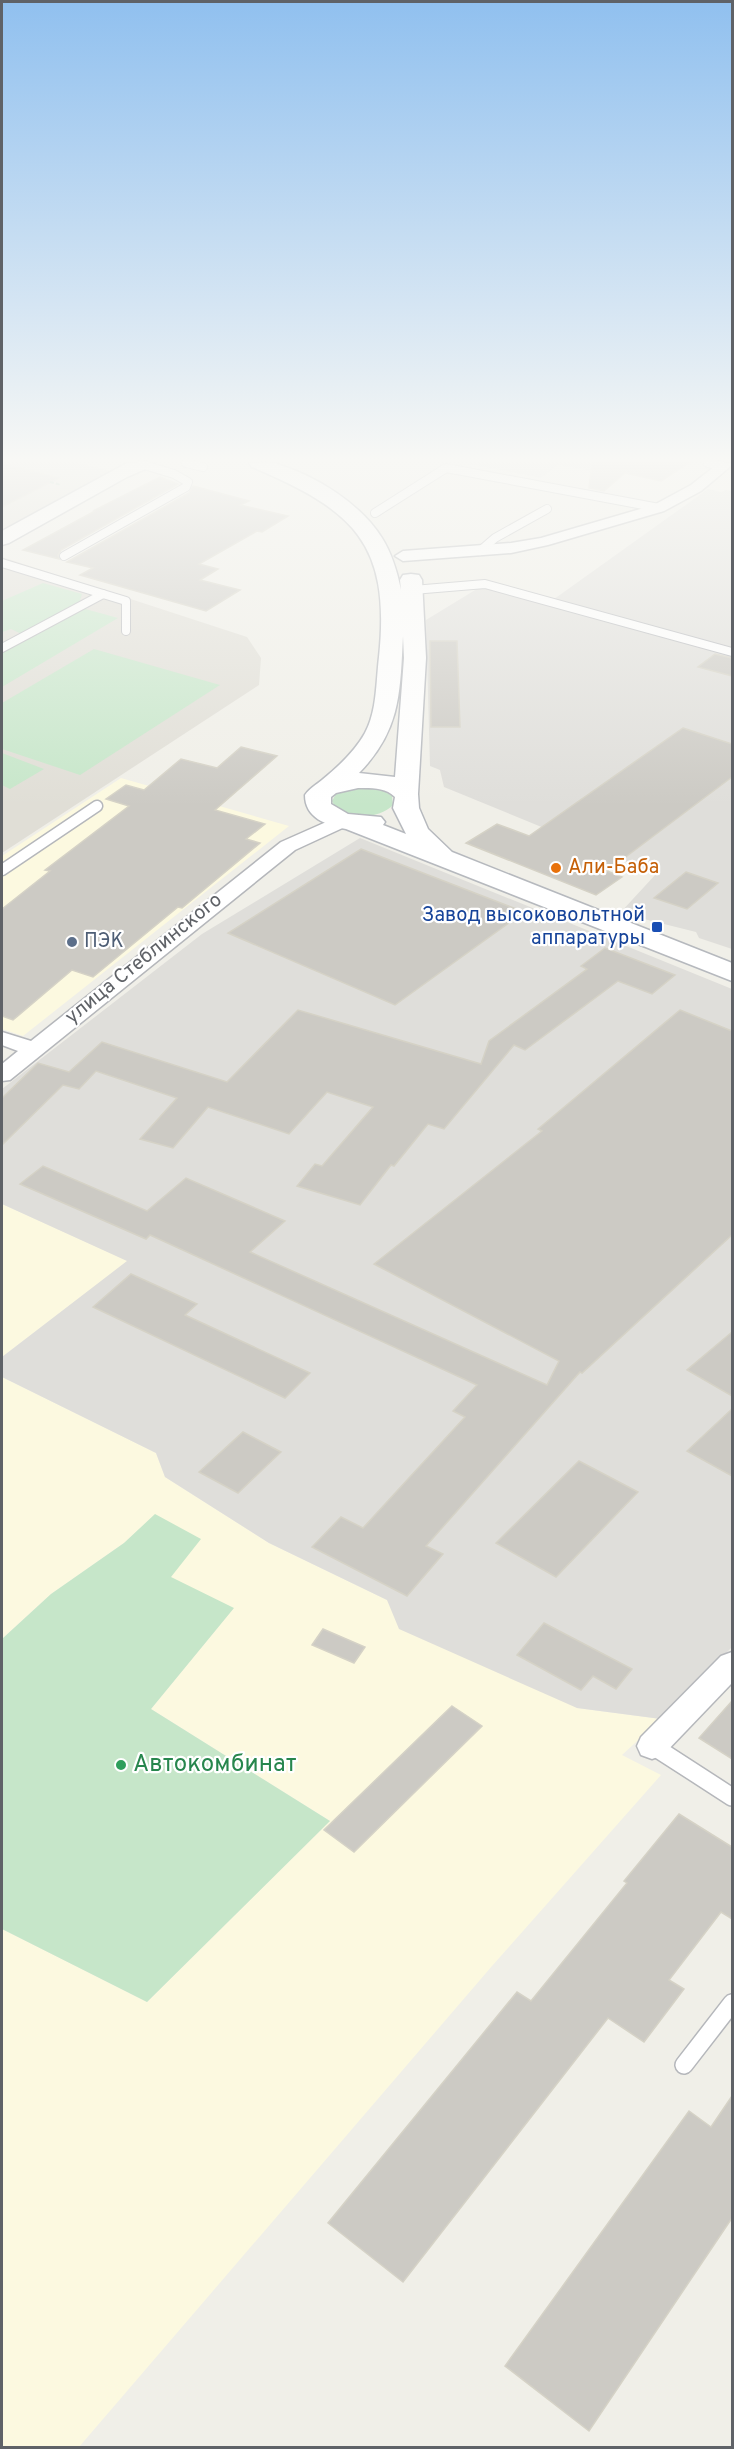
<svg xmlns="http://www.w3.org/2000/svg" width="734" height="2449" viewBox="0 0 734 2449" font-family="Overpass,sans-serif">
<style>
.commercial{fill:#fcf9e0}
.industrial{fill:#dfdeda}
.education{fill:#e0ded6}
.green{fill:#c6e6c9}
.building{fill:#cccac4;stroke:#d5d2c6;stroke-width:1.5}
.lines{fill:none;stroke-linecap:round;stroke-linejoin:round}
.lane-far2-casing{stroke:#b5b7bb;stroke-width:10}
.lane-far1-casing{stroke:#b5b7bb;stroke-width:13}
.lane-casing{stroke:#b5b7bb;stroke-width:20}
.street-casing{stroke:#b5b7bb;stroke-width:3}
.secondary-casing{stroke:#b6b9be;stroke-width:3}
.path{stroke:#9ec4ad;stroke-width:2;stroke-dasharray:4 2;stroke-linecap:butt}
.lane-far2{stroke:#fff;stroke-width:8}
.lane-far1{stroke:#fff;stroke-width:10}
.lane{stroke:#fff;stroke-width:17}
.street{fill:#fff;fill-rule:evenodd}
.secondary{fill:#fff;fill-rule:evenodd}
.food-dot{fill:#e8710a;stroke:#fff;stroke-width:2}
.transit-dot{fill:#1a4fb4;stroke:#fff;stroke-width:2}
.service-dot{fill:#5c6f8a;stroke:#fff;stroke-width:2}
.leisure-dot{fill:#2e9e5b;stroke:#fff;stroke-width:2}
.labels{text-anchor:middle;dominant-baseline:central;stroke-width:4.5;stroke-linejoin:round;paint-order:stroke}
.food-label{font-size:20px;fill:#c56008;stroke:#fff;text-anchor:start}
.transit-label{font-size:20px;fill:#164399;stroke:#fff;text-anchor:end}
.service-label{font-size:20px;fill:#4e5e75;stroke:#fff;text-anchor:start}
.street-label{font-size:20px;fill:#5f6267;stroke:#fff}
.near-leisure-label{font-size:24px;fill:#27864d;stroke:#fff;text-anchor:start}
</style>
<rect width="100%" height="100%" fill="#f0efe8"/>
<g class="commercial">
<path d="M 121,778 L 289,826 L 23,1036 L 2,1029 L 2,856 Z"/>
<path d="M 2,1204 L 128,1261 L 2,1357 Z"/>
<path d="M 2,1377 L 156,1453 L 165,1477 L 269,1543 L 387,1600 L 577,1708 L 661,1719 L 622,1755 L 661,1775 L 492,1966 L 79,2447 L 2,2447 L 2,1929 L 147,2002 L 330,1821 L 151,1709 L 233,1609 L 170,1577 L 200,1539 L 155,1515 L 124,1543 L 51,1594 L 2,1639 Z"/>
</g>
<g class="industrial">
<path d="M 464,463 L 601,463 L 593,471 L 557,465 L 541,478 Z"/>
<path d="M 708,489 L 721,492 L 726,490 L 732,491 L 732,949 L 699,938 L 696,932 L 620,913 L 656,874 L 444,787 L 440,770 L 430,766 L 426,620 L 485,584 L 550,602 Z"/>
<path d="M 360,838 L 732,989 L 732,1647 L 661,1719 L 577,1708 L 399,1629 L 387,1600 L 269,1543 L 165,1477 L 156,1453 L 2,1377 L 2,1357 L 127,1261 L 2,1204 L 2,1089 L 202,934 Z"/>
</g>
<g class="education">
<path d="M 2,463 L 78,463 L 120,473 L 2,539 Z"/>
<path d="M 2,557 L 247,637 L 261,658 L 259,685 L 2,853 Z"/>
</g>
<g class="green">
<path d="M 43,583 L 82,594 L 78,607 L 118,618 L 2,687 L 2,651 L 28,637 L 11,629 L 2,632 L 2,601 Z"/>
<path d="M 94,649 L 220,685 L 80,775 L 2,749 L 2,703 Z"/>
<path d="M 2,753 L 44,769 L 10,789 L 2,785 Z"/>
<path d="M 352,787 L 380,788 L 392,796 L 393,805 C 380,819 340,823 332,801 L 337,792 Z"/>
<path d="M 155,1514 L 201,1539 L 171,1577 L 234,1608 L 151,1709 L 330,1821 L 147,2002 L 2,1929 L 2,1639 L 51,1594 L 124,1543 Z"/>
</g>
<g class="building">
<path d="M 592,463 L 689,463 L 661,481 L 625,473 L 604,491 L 589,488 Z"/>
<path d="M 2,464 L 59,478 L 2,507 Z"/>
<path d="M 160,477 L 178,484 L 61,550 L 58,555 L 59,559 L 23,550 L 95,511 L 93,511 Z"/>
<path d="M 193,486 L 249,501 L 240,505 L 288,516 L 262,532 L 257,531 L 199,564 L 218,569 L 200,580 L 240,590 L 206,611 L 80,575 L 93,568 L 67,562 L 189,493 Z"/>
<path d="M 430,641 L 457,641 L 460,727 L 431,727 Z"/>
<path d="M 715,654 L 732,658 L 732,676 L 698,667 Z"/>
<path d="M 683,728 L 732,744 L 732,777 L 607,871 L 622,877 L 596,895 L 466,843 L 497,824 L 529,836 Z"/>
<path d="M 241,747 L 277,756 L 215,810 L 265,824 L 246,839 L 260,843 L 182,908 L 178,907 L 93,977 L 72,970 L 13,1020 L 2,1016 L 2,909 L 50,871 L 45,870 L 129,806 L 106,799 L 126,785 L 144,790 L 181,759 L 217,768 Z"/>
<path d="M 361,849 L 524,912 L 395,1005 L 228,933 Z"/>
<path d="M 686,872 L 718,883 L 687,909 L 654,898 Z"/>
<path d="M 605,948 L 675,975 L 652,994 L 618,981 L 525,1050 L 514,1045 L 444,1129 L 428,1124 L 394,1166 L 391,1165 L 360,1205 L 297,1186 L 315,1164 L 322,1166 L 373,1107 L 327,1092 L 289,1134 L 208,1107 L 173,1148 L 140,1139 L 177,1098 L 96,1071 L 79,1089 L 63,1085 L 2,1145 L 2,1098 L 38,1063 L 69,1072 L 102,1042 L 227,1082 L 298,1010 L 481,1064 L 489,1041 L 587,969 L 581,966 Z"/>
<path d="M 680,1010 L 732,1031 L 732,1235 L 582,1373 L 580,1372 L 426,1546 L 443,1554 L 407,1596 L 312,1547 L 341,1517 L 363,1528 L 465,1417 L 453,1411 L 477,1385 L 150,1235 L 146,1239 L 20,1184 L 43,1166 L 147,1211 L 186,1178 L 285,1221 L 250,1252 L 547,1385 L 559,1361 L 374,1264 L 542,1131 L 538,1129 Z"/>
<path d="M 131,1274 L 197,1304 L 185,1315 L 310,1373 L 285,1398 L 93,1307 Z"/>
<path d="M 732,1332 L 732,1396 L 687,1370 Z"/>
<path d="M 732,1409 L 732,1476 L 687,1451 Z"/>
<path d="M 243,1432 L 281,1452 L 238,1493 L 199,1472 Z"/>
<path d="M 579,1461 L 638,1492 L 556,1577 L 496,1543 Z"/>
<path d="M 544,1623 L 632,1669 L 616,1689 L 593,1676 L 581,1690 L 517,1655 Z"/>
<path d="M 323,1629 L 365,1647 L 354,1663 L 312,1645 Z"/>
<path d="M 732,1701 L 732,1759 L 699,1738 Z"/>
<path d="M 452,1706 L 482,1726 L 354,1852 L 324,1830 Z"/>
<path d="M 679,1814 L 732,1847 L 732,1919 L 721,1912 L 669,1980 L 684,1989 L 644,2042 L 608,2018 L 403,2282 L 328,2223 L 517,1992 L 531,2001 L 627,1883 L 624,1881 Z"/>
<path d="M 732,2096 L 732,2218 L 589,2431 L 505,2366 L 689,2111 L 711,2127 Z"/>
</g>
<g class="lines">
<defs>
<g id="lane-far2">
<path d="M 186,463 L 203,467"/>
<path d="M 708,463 L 723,466"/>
<path d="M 375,513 L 446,468 L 659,508"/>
<path d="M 480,551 L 495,538 L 547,509"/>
<path d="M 64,556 L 186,487 L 188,482 L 174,474 L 141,464"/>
<path d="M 2,563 L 103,594"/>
<path d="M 413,590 L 485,584 L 732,652"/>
<path d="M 2,648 L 103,594 L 126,601 L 126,631"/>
</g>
<path id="lane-far1" d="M 2,870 L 97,806"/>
<g id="lane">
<path d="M 653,1746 L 732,1797"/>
<path d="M 684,2065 L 732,2003"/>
</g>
<g id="street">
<path d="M 719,463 L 732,463 L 732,465 L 701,491 L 664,511 L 548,545 L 511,553 L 403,561 L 395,556 L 403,551 L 511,543 L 541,538 L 654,505 L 691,485 Z"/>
<path d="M 342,815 L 349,817 L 351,821 L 349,825 L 295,850 L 10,1080 L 2,1081 L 2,1064 L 18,1051 L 2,1045 L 2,1032 L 31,1041 L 281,842 Z"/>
<path d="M 732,1652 L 732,1683 L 663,1755 L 652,1759 L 641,1755 L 637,1746 L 641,1737 L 721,1656 Z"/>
</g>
<g id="secondary">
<path d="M 127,463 L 153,463 L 150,467 L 127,477 L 9,543 L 2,545 L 2,531 Z"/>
<path d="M 249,463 C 258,463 269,461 277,464 C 316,476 360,503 382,538 C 392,554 397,571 401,590 L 400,580 L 403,575 L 411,574 L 419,575 L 422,580 L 426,658 L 418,794 L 419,808 L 428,829 L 452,852 L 732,963 L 732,981 L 346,829 C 326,825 305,818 305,795 C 310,788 316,785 322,780 C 338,767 355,751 365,733 C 377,711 376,682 379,657 C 391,542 353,510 252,467 ZM 403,636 L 404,658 L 395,777 L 359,773 C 401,730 400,692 403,636 ZM 358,788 C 371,788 385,787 395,797 L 393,808 L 406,834 L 383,825 L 385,822 L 381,817 L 348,814 L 331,804 L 331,797 L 336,793 Z"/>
</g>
</defs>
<use href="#lane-far2" class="lane-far2-casing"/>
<use href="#lane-far1" class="lane-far1-casing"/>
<use href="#lane" class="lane-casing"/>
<use href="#street" class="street-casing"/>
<use href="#secondary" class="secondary-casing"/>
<path class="path" d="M 50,482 L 61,485"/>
<use href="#lane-far2" class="lane-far2"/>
<use href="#lane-far1" class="lane-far1"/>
<use href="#lane" class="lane"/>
<use href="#street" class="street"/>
<use href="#secondary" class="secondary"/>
</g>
<linearGradient id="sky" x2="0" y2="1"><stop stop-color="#90c0ef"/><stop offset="0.57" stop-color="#f8f8f5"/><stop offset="1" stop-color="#f8f8f5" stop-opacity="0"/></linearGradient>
<rect width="734" height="806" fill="url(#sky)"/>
<circle class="food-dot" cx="556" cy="868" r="6"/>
<rect class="transit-dot" x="651" y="921" width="12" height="12" rx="3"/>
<circle class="service-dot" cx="72" cy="942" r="6"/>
<circle class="leisure-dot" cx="121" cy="1765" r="6"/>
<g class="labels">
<g class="food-label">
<text x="568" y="868">Али-Баба</text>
</g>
<g class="transit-label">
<text x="645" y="916">Завод высоковольтной<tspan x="645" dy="23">аппаратуры</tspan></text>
</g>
<g class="service-label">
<text x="84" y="942">ПЭК</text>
</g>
<g class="street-label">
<text transform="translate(144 959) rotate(-39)">улица Стеблинского</text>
</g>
<g class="near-leisure-label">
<text x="133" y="1765">Автокомбинат</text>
</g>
</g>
<rect width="734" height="2449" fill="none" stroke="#5f6267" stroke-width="6"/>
</svg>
